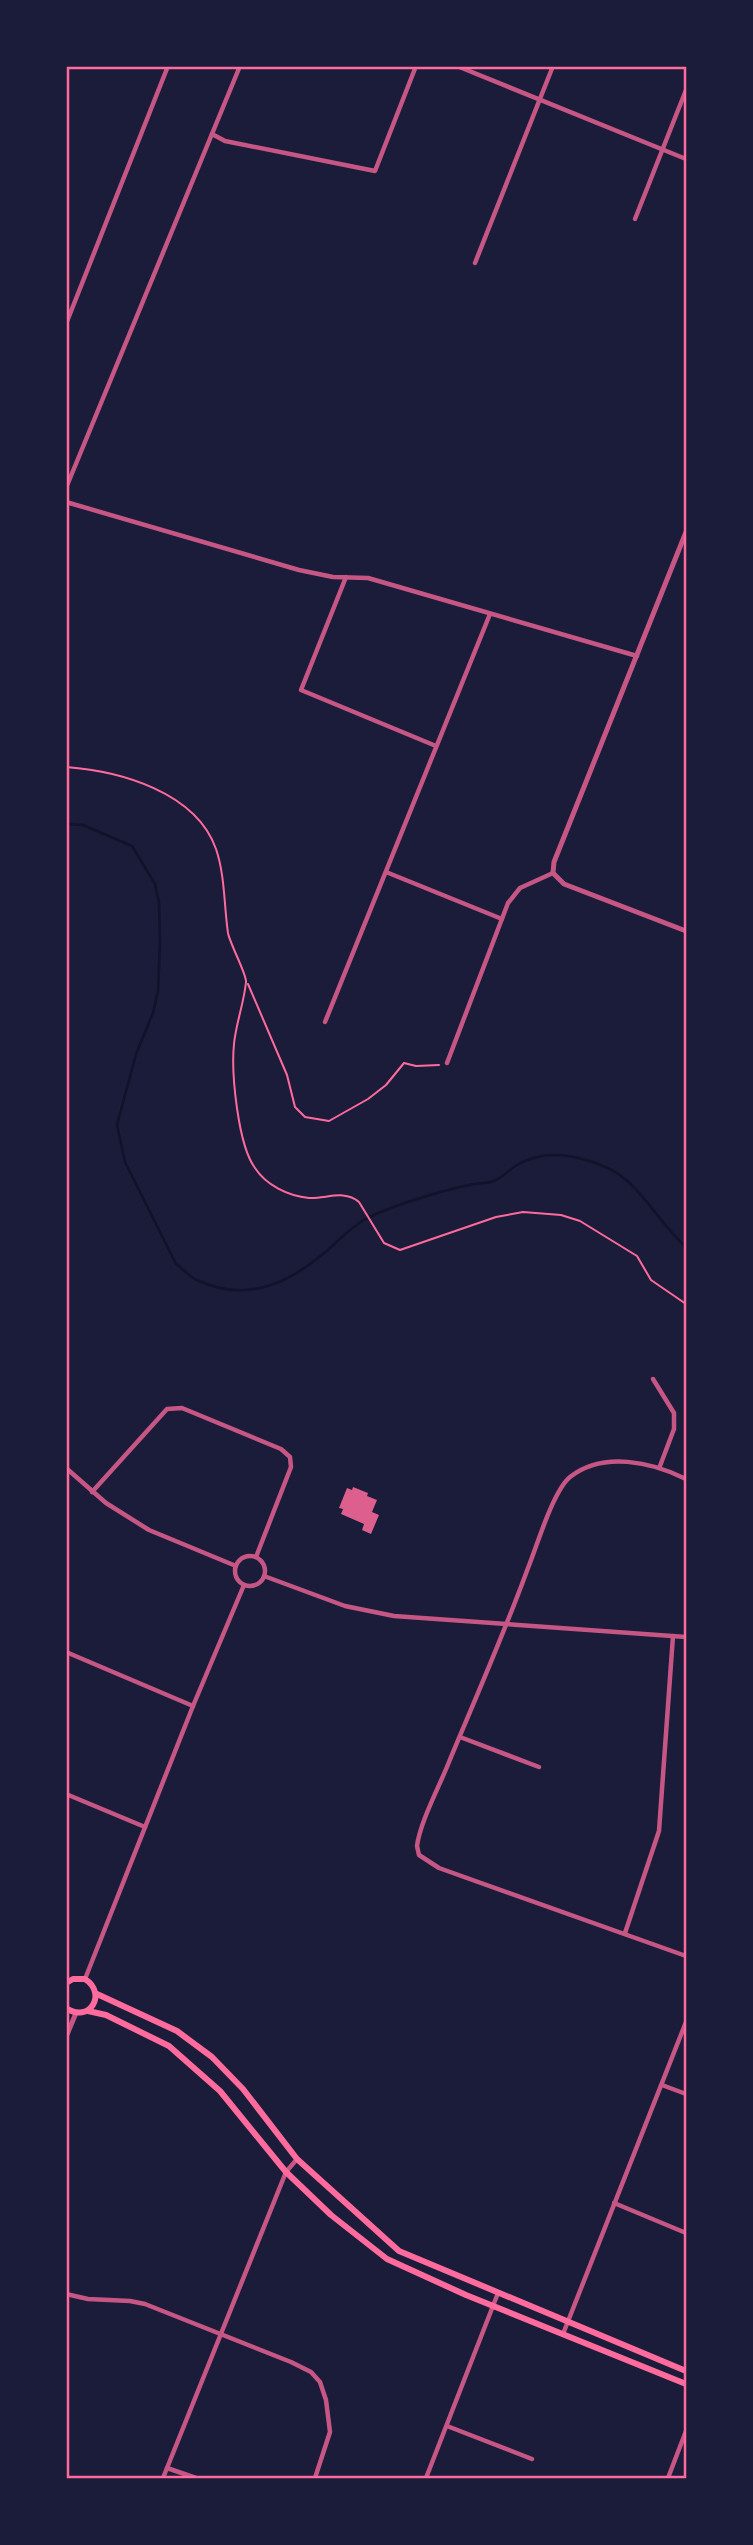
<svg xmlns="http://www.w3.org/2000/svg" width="753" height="2545" viewBox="0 0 753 2545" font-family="'Golos Text',sans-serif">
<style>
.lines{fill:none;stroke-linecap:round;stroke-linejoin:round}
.stream{stroke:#12122b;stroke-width:2.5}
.building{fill:#dd5f8e}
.path{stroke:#ff6b9d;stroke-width:2}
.minor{stroke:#c65784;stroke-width:4.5}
.tertiary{stroke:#c65784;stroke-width:5}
.secondary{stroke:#ff6b9d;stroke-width:6}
.neatline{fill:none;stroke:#ff6b9d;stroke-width:2.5}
</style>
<rect width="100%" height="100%" fill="#1b1b3a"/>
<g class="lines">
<path class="stream" d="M 66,824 L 83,825 L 132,846 L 155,884 L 159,903 L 160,943 L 158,991 L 153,1013 L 136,1054 L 117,1125 L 125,1162 L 176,1264 C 184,1269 189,1277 197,1280 C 244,1302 285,1286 323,1254 C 337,1243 348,1229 364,1220 C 389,1206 441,1191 469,1185 C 476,1183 484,1184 490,1182 C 501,1180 507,1171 517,1165 C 546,1148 578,1155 608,1168 C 639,1182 660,1225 686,1247"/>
</g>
<path class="building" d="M 353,1487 L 368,1493 L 367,1496 L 377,1500 L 372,1512 L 379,1515 L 371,1534 L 362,1530 L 364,1524 L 341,1514 L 343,1509 L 339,1508 L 347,1488 L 352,1490 Z"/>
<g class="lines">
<g class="path">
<path d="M 66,767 C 120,771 196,792 216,849 C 225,875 224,906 228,933 C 230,944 247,975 246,982 C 244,1003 236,1023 234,1044 C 231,1073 238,1145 255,1168 C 266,1185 288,1196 309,1198 C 326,1199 344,1189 359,1202 L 384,1243 L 400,1250 L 496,1217 L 523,1212 L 561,1215 L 580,1221 L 637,1256 L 651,1280 L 686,1304"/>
<path d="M 248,984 L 287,1075 L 295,1107 L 305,1117 L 329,1121 L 368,1099 L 386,1085 L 404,1063 L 416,1066 L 439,1065"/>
</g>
<g class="minor">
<path d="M 457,66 L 686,159"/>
<path d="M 212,134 L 225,141 L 375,171 L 416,66"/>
<path d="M 635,219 L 686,90"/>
<path d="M 475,263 L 553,66"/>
<path d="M 66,324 L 168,66"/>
<path d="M 66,488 L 240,66"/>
<path d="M 66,502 L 299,570 L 333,577 L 368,578 L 637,656"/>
<path d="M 346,577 L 301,690 L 436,746"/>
<path d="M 386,872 L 502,919"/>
<path d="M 325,1022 L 490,614"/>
<path d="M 447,1063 L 508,903 L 520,888 L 553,873"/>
<path d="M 653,1379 L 674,1413 L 674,1429 L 660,1466"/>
<path d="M 66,1468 L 106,1503 L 149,1530 L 236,1566"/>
<path d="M 686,1479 C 652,1462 603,1451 570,1477 C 553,1491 537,1546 528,1568 C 504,1634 476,1697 449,1762 C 440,1785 420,1822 417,1846 L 419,1855 L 439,1868 L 686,1956"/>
<path d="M 92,1492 L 167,1409 L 182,1408 L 281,1449 L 290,1457 L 291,1467 L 256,1557"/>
<circle cx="250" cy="1571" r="15"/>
<path d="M 264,1576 L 345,1606 L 394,1616 L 686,1637"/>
<path d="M 66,1652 L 193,1706"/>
<path d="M 460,1737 L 539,1767"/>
<path d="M 66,1794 L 145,1827"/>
<path d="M 625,1933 L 659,1831 L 673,1636"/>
<path d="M 85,1979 L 193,1706 L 244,1585"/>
<path d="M 662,2085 L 686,2094"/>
<path d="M 614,2203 L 686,2233"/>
<path d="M 66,2294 L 88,2299 L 130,2301 L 145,2304 L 291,2362 L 311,2372 L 320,2382 L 326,2400 L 330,2432 L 315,2478"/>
<path d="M 563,2334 L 686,2022"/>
<path d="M 447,2426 L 532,2459"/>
<path d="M 167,2468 L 196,2478"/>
<path d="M 163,2478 L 286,2172 L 297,2159"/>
<path d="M 426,2478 L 498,2293"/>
<path d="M 668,2478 L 686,2431"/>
</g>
<g class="tertiary">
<path d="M 686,532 L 554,862 L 553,873 L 564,884 L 686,931"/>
<path d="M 66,2037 L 76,2013"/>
</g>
<g class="secondary">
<path d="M 66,1983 L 73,1979 L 85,1979 C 108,1994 89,2024 66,2008"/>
<path d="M 97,1994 L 177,2031 L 212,2057 L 243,2089 L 297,2159 L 399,2251 L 686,2371"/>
<path d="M 88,2011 L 106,2015 L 169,2046 L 220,2091 L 286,2172 L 331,2215 L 387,2259 L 466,2295 L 686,2384"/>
</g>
</g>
<rect width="753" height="2545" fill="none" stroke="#1b1b3a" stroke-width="136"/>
<rect x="68" y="68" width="617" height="2409" class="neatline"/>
</svg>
